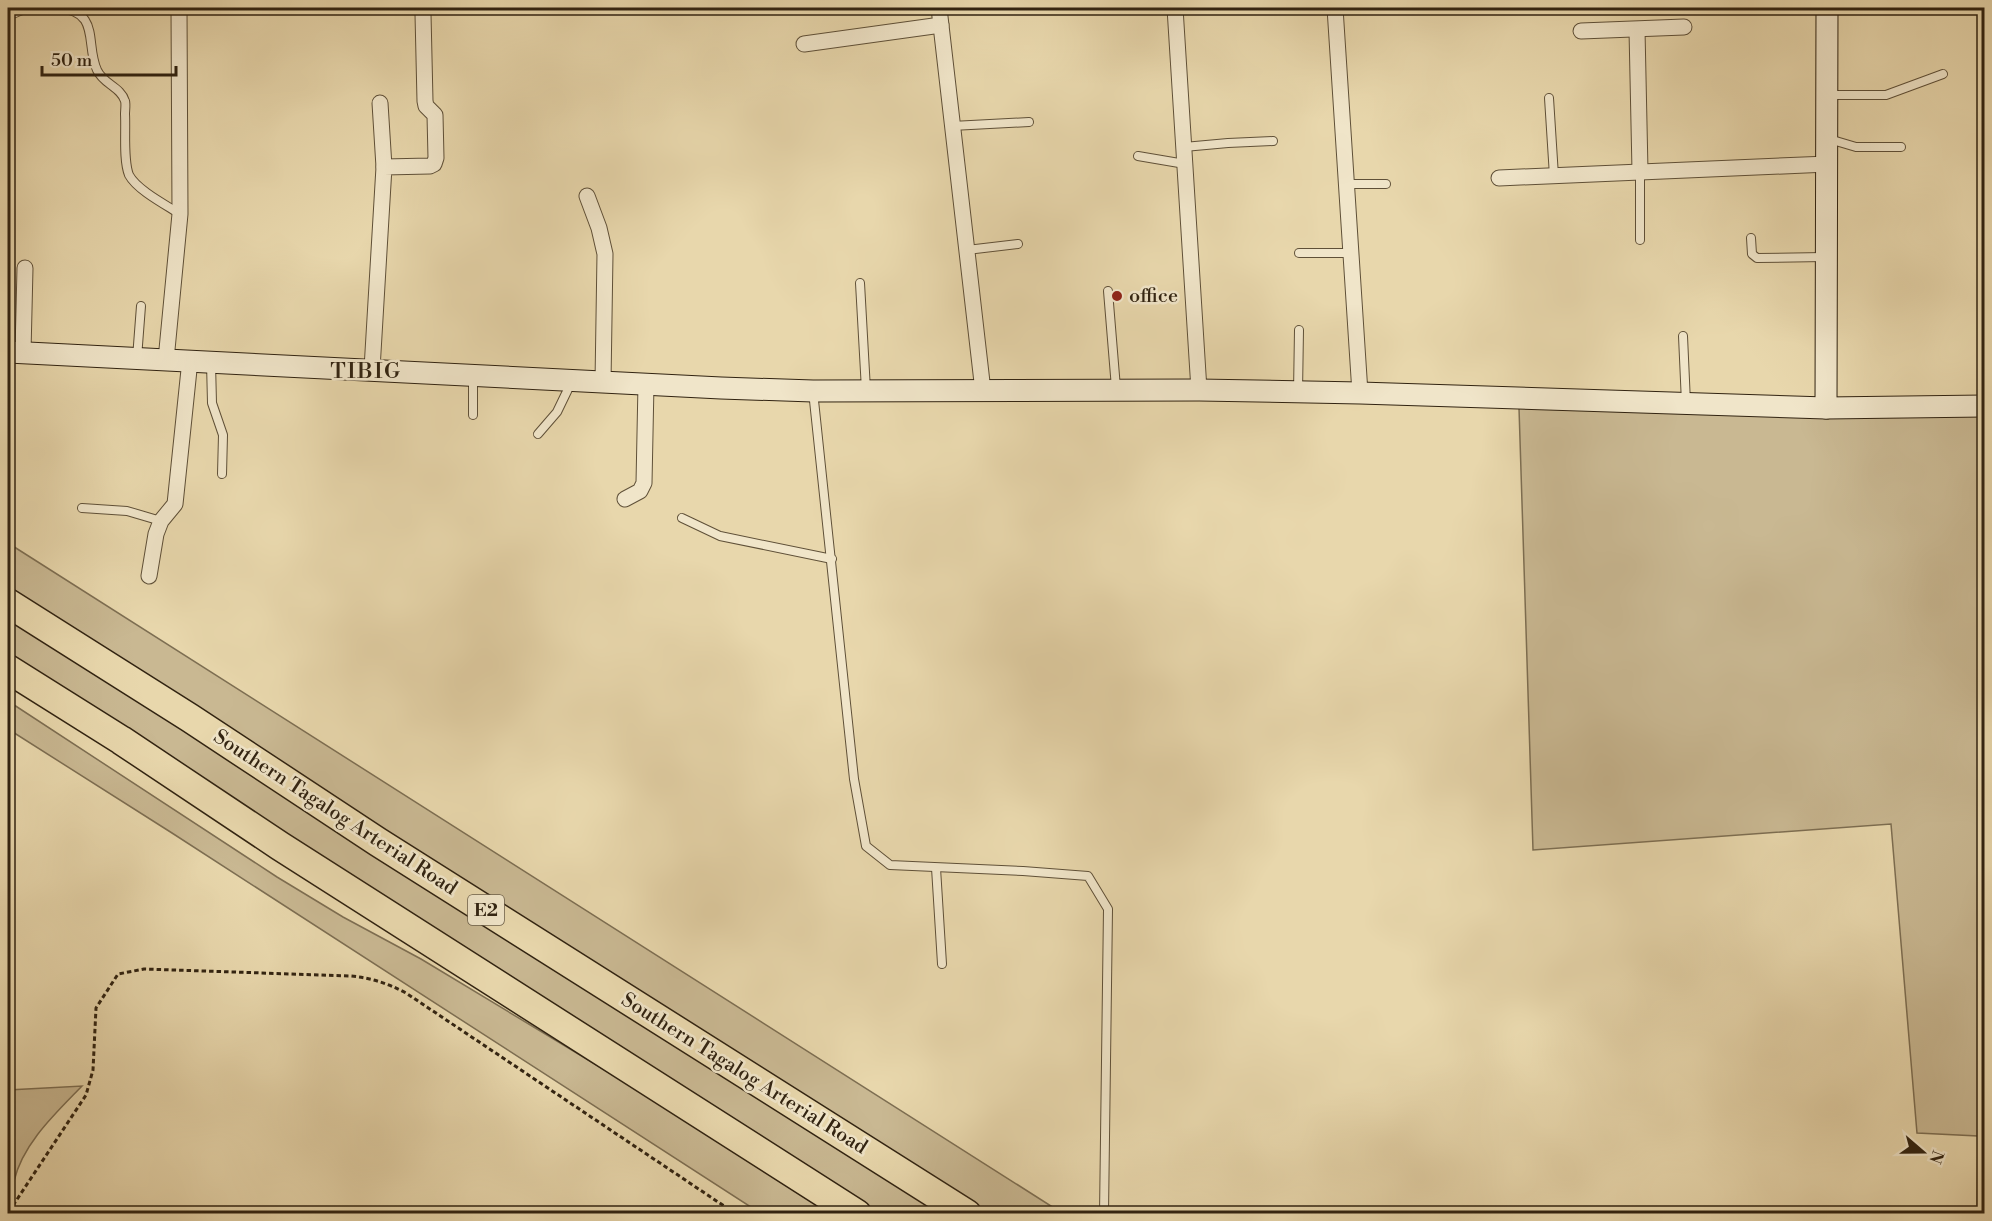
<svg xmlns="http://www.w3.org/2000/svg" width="1992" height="1221" viewBox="0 0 1992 1221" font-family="'Libre Bodoni',serif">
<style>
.green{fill:#c9b892;stroke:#7d6e52;stroke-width:1.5}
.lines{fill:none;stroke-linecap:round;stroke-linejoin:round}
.lane-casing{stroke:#5f5038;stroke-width:10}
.street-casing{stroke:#5f5038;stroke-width:17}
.secondary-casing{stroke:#312311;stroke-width:23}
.highway-casing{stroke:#312311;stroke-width:31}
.path{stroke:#312311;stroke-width:3;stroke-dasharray:4.5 3;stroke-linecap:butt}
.lane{stroke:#f0e5c9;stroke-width:8}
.street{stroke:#f0e5c9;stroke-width:15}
.secondary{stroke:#f0e5c9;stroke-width:21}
.highway{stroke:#e8d7ac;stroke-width:28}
.poi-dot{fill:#8f2418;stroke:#f0e5c9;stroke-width:2}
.labels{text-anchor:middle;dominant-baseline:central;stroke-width:5;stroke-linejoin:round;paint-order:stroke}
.shield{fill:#f0e5c9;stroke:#6a5d48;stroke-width:1.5}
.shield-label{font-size:18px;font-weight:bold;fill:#312311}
.poi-label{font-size:20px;fill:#312311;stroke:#f0e5c9;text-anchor:start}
.street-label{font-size:20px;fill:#312311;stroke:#f0e5c9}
.quarter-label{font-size:22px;letter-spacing:1.5px;fill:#312311;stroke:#f0e5c9}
</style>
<rect width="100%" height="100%" fill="#e8d7ac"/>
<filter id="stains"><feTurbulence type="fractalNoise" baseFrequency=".00333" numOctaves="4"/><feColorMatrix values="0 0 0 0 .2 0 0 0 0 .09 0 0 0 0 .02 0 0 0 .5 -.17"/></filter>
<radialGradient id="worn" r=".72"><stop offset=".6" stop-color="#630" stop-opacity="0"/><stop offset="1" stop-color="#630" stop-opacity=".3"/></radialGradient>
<g class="green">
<path d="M 1519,408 L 1984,411 L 1984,1213 L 1977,1213 L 1978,1136 L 1917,1133 L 1891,824 L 1533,850 Z"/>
<path d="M 8,543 L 1062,1213 L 988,1213 L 494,903 L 8,589 Z"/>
<path d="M 8,616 L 943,1213 L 876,1213 L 8,660 Z"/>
<path d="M 8,701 L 277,877 L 343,917 L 421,959 L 628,1084 L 829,1213 L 760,1213 L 172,833 L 8,729 Z"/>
<path d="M 82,1086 C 56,1113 23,1143 14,1181 C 12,1191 13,1203 13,1213 L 8,1213 L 8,1090 Z"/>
</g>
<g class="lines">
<defs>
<g id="lane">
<path d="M 58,8 C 101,11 85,44 97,70 C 103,84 121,87 125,101 C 126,104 125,111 125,114 C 126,131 123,160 129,175 C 137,190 166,205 180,214"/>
<path d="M 8,16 L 27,8"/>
<path d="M 1829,95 L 1886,95 L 1943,74"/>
<path d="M 1549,98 L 1554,176"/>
<path d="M 952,126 L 1029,122"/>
<path d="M 1829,139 L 1856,147 L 1901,147"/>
<path d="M 1184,147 L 1228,143 L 1273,141"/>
<path d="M 1138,156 L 1185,164"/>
<path d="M 1640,171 L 1640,240"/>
<path d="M 1347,184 L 1386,184"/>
<path d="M 1751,238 L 1752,254 L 1757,258 L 1824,257"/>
<path d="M 967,250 L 1018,244"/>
<path d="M 1299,253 L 1351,253"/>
<path d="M 860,283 L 866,390"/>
<path d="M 1108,291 L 1116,388"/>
<path d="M 1683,336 L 1686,403"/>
<path d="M 137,358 L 141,306"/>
<path d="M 211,363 L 212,403 L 223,435 L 222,474"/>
<path d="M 813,391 L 854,779 L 866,846 L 890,865 L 1023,871 L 1088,876 L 1108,909 L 1104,1214"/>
<path d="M 1298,392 L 1299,330"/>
<path d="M 473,415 L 473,378"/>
<path d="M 538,434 L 557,412 L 571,383"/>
<path d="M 82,508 L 127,511 L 161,521"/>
<path d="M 682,518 L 720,536 L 832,559"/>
<path d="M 936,868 L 942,964"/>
</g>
<g id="street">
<path d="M 939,8 L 983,391"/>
<path d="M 1175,8 L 1199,390"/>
<path d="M 1335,8 L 1360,393"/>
<path d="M 1637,30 L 1640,171"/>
<path d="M 1581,31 L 1684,27"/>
<path d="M 804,44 L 941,25"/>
<path d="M 380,103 L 384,167"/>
<path d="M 1499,178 L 1828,164"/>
<path d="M 587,196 L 599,228 L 605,254 L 603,382"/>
<path d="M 23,352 L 25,268"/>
<path d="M 166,360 L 180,214 L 179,8"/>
<path d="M 372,369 L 384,167 L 430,166 L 434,164 L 436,158 L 435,115 L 426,106 L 425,101 L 423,14"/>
<path d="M 625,499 L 640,491 L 644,483 L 646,384"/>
<path d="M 149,576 L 156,534 L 161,521 L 175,504 L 190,360"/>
</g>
<g id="secondary">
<path d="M 8,352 L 721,388 L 813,391 L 1199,390 L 1360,393 L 1826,408 L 1984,406"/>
<path d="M 1826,408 L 1827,8"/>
</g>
<g id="highway">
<path d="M 8,603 L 190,718 L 378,842 L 967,1214"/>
<path d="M 8,669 L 121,740 L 280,846 L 857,1214"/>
</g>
</defs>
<use href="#lane" class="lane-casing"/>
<use href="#street" class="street-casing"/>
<use href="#secondary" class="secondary-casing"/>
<use href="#highway" class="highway-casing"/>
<g class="path">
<path d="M 12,1207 L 18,1214"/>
<path d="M 8,1211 L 12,1207 L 86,1095 L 93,1070 L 96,1008 L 118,974 L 144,969 L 351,976 C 371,978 387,983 406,993 L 736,1214"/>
</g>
<use href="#lane" class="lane"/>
<use href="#street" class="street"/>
<use href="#secondary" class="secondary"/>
<use href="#highway" class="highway"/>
</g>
<circle class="poi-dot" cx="1117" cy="296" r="6"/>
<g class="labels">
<rect class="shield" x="468" y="895" width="36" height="30" rx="4.5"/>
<g class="shield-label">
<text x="486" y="910">E2</text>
</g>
<g class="poi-label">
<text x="1129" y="296">office</text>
</g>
<g class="street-label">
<text transform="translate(335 813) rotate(33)">Southern Tagalog Arterial Road</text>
<text transform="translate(744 1074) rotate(32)">Southern Tagalog Arterial Road</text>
</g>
<g class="quarter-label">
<text x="366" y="371">TIBIG</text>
</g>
</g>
<rect width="1992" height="1221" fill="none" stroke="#e8d7ac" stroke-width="30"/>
<rect x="9" y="9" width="1974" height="1203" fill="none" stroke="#312311" stroke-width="3"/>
<rect x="15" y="15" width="1962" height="1191" fill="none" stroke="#312311" stroke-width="1.5"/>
<g transform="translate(1923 1152) rotate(110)" stroke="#f0e5c9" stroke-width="4.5" paint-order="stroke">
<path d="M0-4.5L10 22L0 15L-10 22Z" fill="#312311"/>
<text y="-9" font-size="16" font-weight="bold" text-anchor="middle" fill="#312311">N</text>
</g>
<path d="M42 66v9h134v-9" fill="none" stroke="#312311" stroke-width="3"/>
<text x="51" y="66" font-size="18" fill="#312311" stroke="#f0e5c9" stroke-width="4.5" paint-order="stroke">50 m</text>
<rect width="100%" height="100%" filter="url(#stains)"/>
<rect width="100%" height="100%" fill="url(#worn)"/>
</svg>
